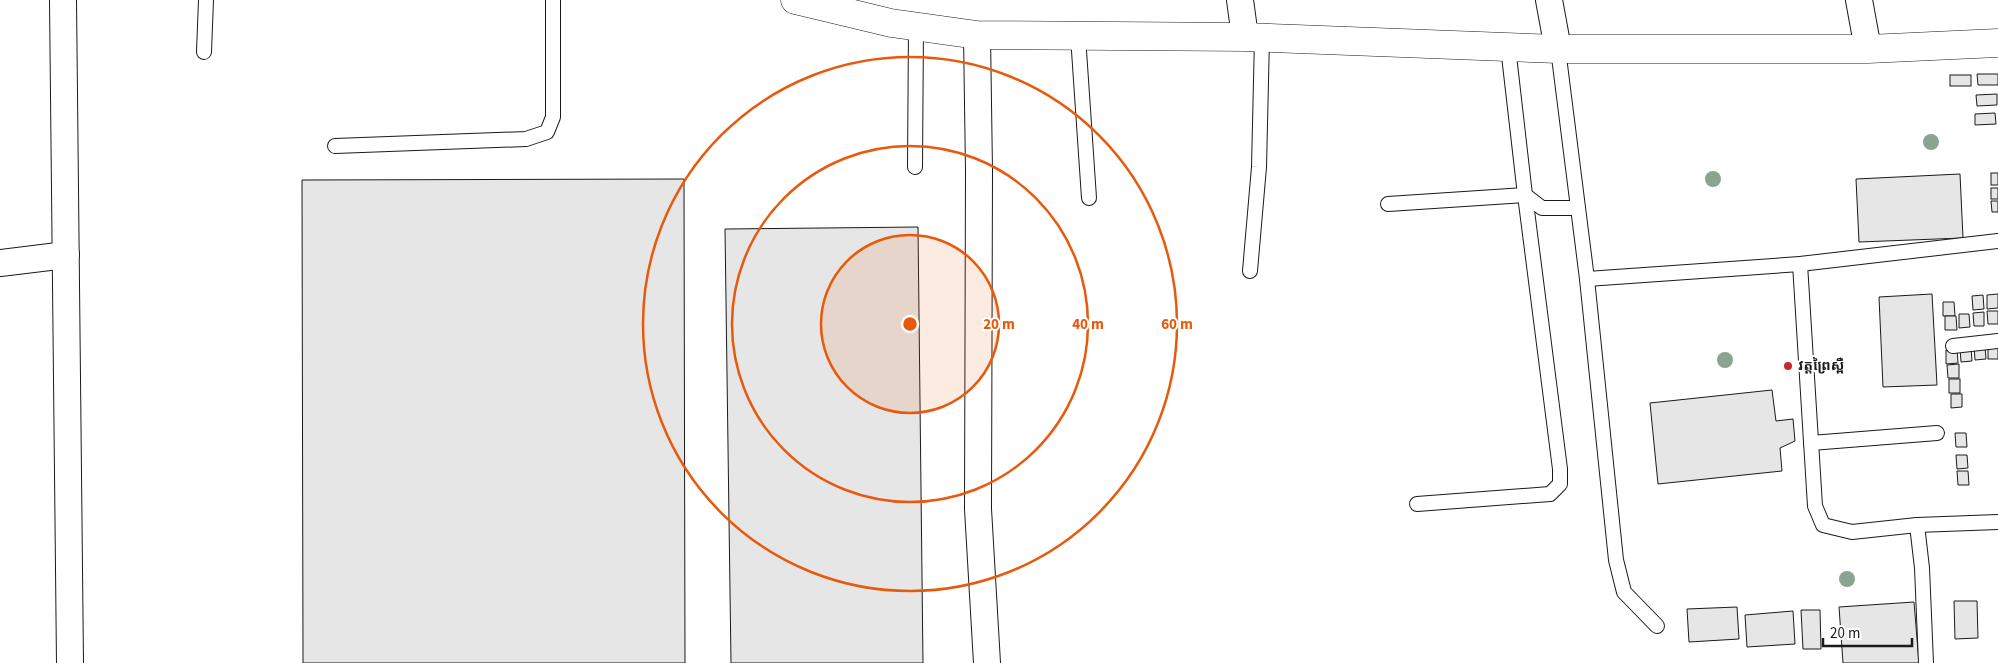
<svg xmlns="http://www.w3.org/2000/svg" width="1998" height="663" viewBox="0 0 1998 663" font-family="'Source Sans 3','Noto Sans Khmer',sans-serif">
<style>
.building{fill:#e6e6e6;stroke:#1a1a1a}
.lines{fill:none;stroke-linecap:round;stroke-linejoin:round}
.service-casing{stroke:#1a1a1a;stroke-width:16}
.minor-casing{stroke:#1a1a1a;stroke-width:28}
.tertiary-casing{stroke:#1a1a1a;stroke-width:29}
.service{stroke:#fff;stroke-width:14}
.minor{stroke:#fff;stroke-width:26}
.tertiary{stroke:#fff;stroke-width:28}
.tree{fill:#8aa48f}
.ring{fill:none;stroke:#e8590c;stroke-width:2.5}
.poi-dot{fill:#c62828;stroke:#fff;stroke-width:2}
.labels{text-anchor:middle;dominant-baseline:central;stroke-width:4;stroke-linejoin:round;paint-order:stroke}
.poi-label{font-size:14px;font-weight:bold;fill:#1a1a1a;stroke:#fff;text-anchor:start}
.centre{fill:#e8590c;stroke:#fff;stroke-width:2.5}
.ring-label{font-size:15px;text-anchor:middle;font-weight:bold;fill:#e8590c;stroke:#fff;stroke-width:4;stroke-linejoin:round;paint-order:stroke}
</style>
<rect width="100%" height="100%" fill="#fff"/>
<g class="building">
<path d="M 1977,74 L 1998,74 L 1998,85 L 1978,85 Z"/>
<rect x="1950" y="75" width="21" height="11"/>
<path d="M 1997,94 L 1997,105 L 1977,106 L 1976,95 Z"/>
<path d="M 1995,113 L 1996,124 L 1975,125 L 1975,114 Z"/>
<rect x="1991" y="173" width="7" height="12"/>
<path d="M 1960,174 L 1963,238 L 1859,242 L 1856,179 Z"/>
<path d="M 684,179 L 685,663 L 303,663 L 302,180 Z"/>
<rect x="1991" y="188" width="7" height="11"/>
<path d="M 1991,201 L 1998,201 L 1998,212 L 1992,212 Z"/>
<path d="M 918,227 L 923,663 L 731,663 L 725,229 Z"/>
<path d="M 1932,294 L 1937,385 L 1883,387 L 1879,297 Z"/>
<path d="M 1998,294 L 1998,308 L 1987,309 L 1987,295 Z"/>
<path d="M 1983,295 L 1984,309 L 1973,310 L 1972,296 Z"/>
<path d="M 1943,302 L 1954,302 L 1955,316 L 1943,316 Z"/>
<path d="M 1987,311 L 1998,311 L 1998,324 L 1988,324 Z"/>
<path d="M 1984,312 L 1984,326 L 1974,326 L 1973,313 Z"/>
<path d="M 1959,314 L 1969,314 L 1970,327 L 1959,328 Z"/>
<path d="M 1945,316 L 1956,316 L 1957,330 L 1945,330 Z"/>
<rect x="1988" y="345" width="10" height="14"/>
<path d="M 1974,346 L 1985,346 L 1986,359 L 1975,360 Z"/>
<path d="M 1971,347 L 1972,361 L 1961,362 L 1960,348 Z"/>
<path d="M 1957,349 L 1958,363 L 1946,364 L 1946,350 Z"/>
<path d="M 1959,364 L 1959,378 L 1948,378 L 1947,365 Z"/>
<rect x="1949" y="379" width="11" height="14"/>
<path d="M 1772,390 L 1776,421 L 1793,419 L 1795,441 L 1780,448 L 1782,471 L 1658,484 L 1650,403 Z"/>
<path d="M 1951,394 L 1962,394 L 1962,407 L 1951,408 Z"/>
<path d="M 1955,433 L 1966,433 L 1967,447 L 1956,447 Z"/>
<path d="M 1956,455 L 1967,455 L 1968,468 L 1957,469 Z"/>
<path d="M 1957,471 L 1968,471 L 1969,485 L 1958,485 Z"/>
<path d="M 1954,601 L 1977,601 L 1978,638 L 1955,639 Z"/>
<path d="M 1914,602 L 1919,663 L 1843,663 L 1839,607 Z"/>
<path d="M 1737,607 L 1739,639 L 1689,642 L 1687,609 Z"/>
<path d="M 1801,610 L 1820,610 L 1821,649 L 1803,649 Z"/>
<path d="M 1793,611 L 1795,644 L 1747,647 L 1745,615 Z"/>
</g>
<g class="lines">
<defs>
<g id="service">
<path d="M 1078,36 L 1089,198"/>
<path d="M 1508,47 L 1525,195 L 1542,208 L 1578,208"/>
<path d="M 1558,49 L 1587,279 L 1616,560 L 1624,592 L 1657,626"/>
<path d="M 204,52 L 206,0"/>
<path d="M 335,146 L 526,139 L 547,132 L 553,117 L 553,0"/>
<path d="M 915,167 L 916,27"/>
<path d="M 1388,204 L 1525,195 L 1560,469 L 1560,484 L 1550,494 L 1417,504"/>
<path d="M 1800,264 L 1815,506 L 1823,525 L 1852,532 L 1917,525 L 1998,522"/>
<path d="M 1250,271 L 1259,167 L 1262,38"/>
<path d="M 1587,279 L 1800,264 L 1998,241"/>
<path d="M 1953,346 L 1998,341"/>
<path d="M 1811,443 L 1937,433"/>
<path d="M 1917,525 L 1922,568 L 1926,663"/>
</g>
<g id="minor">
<path d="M 63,0 L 70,663"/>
<path d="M 1240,0 L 1245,37"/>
<path d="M 1549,0 L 1558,49"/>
<path d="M 1859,0 L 1868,49"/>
<path d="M 977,35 L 979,171 L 978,509 L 987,663"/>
<path d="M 0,263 L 66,255"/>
</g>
<path id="tertiary" d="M 795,0 L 891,23 L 977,35 L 1245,37 L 1558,49 L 1868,49 L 1998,43"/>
</defs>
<use href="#service" class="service-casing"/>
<use href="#minor" class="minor-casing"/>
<use href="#tertiary" class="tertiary-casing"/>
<use href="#service" class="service"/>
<use href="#minor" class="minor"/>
<use href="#tertiary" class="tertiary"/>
</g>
<g class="tree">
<circle cx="1931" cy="142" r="8"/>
<circle cx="1713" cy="179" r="8"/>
<circle cx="1725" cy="360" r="8"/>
<circle cx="1847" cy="579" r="8"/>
</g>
<circle cx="910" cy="324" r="89" fill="#e8590c" fill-opacity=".12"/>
<g class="ring">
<circle cx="910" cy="324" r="89"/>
<circle cx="910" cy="324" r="178"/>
<circle cx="910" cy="324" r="267"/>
</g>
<circle class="poi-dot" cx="1788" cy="366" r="5"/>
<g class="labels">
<g class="poi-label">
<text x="1798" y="366">វត្តព្រៃស្ពឺ</text>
</g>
</g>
<circle cx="910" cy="324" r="8" class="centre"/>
<g class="ring-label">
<text x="999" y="329">20 m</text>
<text x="1088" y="329">40 m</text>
<text x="1177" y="329">60 m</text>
</g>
<path d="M1823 638v8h89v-8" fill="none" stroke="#1a1a1a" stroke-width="2.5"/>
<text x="1830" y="638" font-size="15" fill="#1a1a1a" stroke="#ffffff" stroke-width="4" paint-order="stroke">20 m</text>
</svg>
